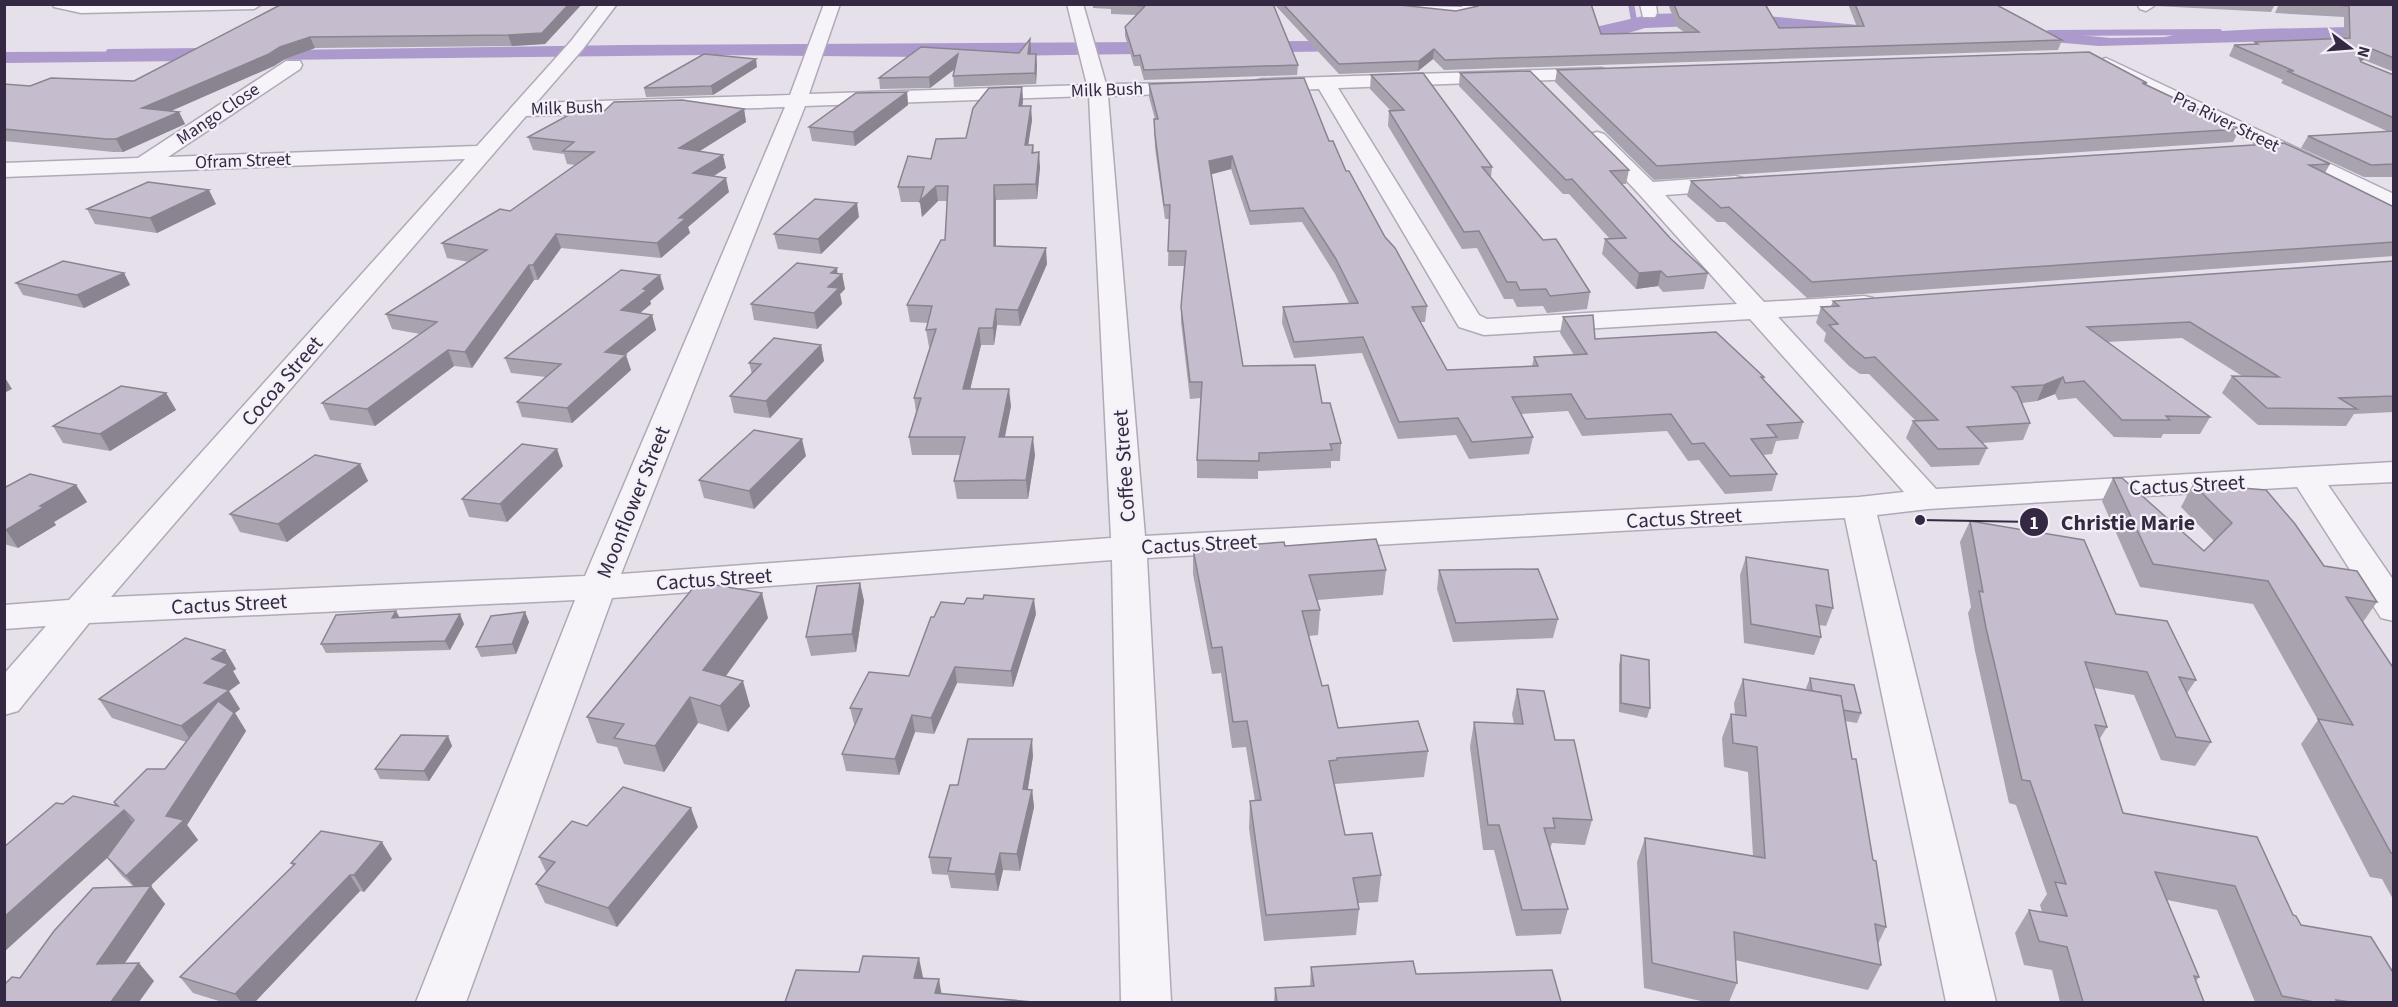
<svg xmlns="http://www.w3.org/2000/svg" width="2398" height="1007" viewBox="0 0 2398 1007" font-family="'Source Sans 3',sans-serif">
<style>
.water{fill:#ac9acc}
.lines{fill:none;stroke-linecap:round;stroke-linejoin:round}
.stream{stroke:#ac9acc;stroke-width:6}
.minor-casing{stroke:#b0a9b8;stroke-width:3}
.minor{fill:#f6f4f8;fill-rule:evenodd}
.wall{fill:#a9a3b0}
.shaded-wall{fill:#8a8490}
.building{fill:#c5bdcd;stroke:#8a8490;stroke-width:1.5}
.labels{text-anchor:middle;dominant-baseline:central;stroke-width:4.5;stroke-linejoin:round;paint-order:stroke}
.far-street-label{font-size:18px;fill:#352843;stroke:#f3f0f7}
.street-label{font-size:21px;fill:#352843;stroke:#f3f0f7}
.leader{fill:none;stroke:#352843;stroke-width:2}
.callout-dot{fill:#352843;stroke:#f3f0f7;stroke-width:2}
.mark-label{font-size:18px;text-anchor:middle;font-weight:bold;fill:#fff}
.callout-label{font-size:22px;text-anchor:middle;font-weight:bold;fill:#352843;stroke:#f3f0f7;stroke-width:4.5;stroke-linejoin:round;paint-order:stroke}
</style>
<rect width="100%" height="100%" fill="#e5e0ea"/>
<path class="water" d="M 1726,12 L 1858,25 L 2034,31 L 2111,38 L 2165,37 L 2183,33 L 2260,29 L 2394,26 L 2393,38 L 2099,46 L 2028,40 L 1718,25 L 1645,28 L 1615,37 L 1423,50 L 924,57 L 708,55 L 5,63 L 4,52 L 229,51 L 624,45 L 1316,41 L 1587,29 L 1652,14 Z"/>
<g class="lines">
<g class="stream">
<path d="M 1631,4 L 1635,25"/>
<path d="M 2049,33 L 2219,32"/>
<path d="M 109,52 L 205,51"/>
</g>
<defs>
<g id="minor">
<path d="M 52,4 L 262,4 L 254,9 L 81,13 L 54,7 Z"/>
<path d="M 600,4 L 617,4 L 583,49 L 536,103 L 790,95 L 824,4 L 840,4 L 809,94 L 1087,85 L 1067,4 L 1083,4 L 1106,84 L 1200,83 L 1203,87 L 1200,91 L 1193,93 L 1108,96 L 1145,536 L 1859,497 L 1904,492 L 1750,319 L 1484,335 L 1459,327 L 1319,89 L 1262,91 L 1255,89 L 1252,85 L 1255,81 L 1262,79 L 1601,68 L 1608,70 L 1610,74 L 1608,78 L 1338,88 L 1479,315 L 1487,319 L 1737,304 L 1639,194 L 1590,142 L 1587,138 L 1590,134 L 1597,132 L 1604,134 L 1653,182 L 1735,176 L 1743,178 L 1746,183 L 1743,188 L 1735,190 L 1665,195 L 1764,302 L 1864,296 L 1873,298 L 1877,304 L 1873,310 L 1864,312 L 1778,317 L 1936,489 L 2394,462 L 2394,482 L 2328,485 L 2394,581 L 2394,621 L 2381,618 L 2297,487 L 1928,509 L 1877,515 L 1996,1002 L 1946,1002 L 1845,518 L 1147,558 L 1171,1002 L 1121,1002 L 1112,560 L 612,598 L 466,1002 L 416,1002 L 575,600 L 89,623 L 18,711 L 4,715 L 4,674 L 46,626 L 4,629 L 4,605 L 69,600 L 465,159 L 4,177 L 4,163 L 138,158 L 286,61 L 300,61 L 302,65 L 300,69 L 168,157 L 477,146 L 571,41 ZM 1089,96 L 1111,538 L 621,574 L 805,106 ZM 785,107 L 585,576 L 111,597 L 526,116 Z"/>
<path d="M 1353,4 L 1462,7 L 1463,4 L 1479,4 L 1475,15 L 1455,18 L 1361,9 Z"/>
<path d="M 1640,4 L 1656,4 L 1657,13 L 1655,17 L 1643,17 Z"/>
<path d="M 2137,4 L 2153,4 L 2154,6 L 2146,11 L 2140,9 Z"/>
<path d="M 2106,58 L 2394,194 L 2394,210 L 2100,68 L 2097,64 L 2100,60 Z"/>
</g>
</defs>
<use href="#minor" class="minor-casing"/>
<use href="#minor" class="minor"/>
</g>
<g class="wall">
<path d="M 282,4 L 582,4 L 545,44 L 512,46 L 315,48 L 285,59 L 274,66 L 171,111 L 179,112 L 185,124 L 123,152 L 113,152 L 4,141 L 4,84 L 30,86 L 134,81 Z"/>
<path d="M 1093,4 L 1273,4 L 1298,65 L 1297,75 L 1144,80 L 1140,66 L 1134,66 L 1125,36 L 1125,27 L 1136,15 L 1111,14 L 1111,9 L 1093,8 Z"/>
<path d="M 1274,4 L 1390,4 L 1601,34 L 1684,32 L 1677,27 L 1668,4 L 1765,4 L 1779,28 L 1857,27 L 1848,4 L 1995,4 L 2062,40 L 2058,50 L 1444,70 L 1433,59 L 1418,71 L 1339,74 Z"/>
<path d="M 2155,4 L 2275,4 L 2271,12 L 2156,6 Z"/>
<path d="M 2279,4 L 2394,4 L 2394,72 L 2364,60 L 2361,61 L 2361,62 L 2394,75 L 2394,177 L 2364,177 L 2301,148 L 2308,136 L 2389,132 L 2281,83 L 2283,80 L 2229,56 L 2234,45 L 2254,44 L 2255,42 L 2344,39 L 2344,17 L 2275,13 Z"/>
<path d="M 1030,39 L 1030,54 L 1037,65 L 1036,84 L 954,87 L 953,76 L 955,69 L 930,88 L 880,89 L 879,78 L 1019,53 Z"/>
<path d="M 757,67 L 713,95 L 646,97 L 644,88 Z"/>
<path d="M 1557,70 L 2147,83 L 2146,85 L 2240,129 L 2233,142 L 1654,180 L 1555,82 Z"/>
<path d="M 1460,73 L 1629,170 L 1626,184 L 1622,184 L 1670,238 L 1708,273 L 1704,289 L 1663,292 L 1658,286 L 1636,289 L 1602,254 L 1605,239 L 1610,239 L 1569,194 L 1563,194 L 1459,86 Z"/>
<path d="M 1371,75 L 1492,167 L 1491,177 L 1543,240 L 1590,292 L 1587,309 L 1547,313 L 1543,306 L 1517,307 L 1513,299 L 1504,299 L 1477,248 L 1462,249 L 1388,126 L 1389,111 L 1391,111 L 1370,89 Z"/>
<path d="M 1149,84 L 1329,141 L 1385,237 L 1427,306 L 1425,322 L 1420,322 L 1447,370 L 1532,366 L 1534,357 L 1574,355 L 1560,333 L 1563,317 L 1595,339 L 1764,377 L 1763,380 L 1803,422 L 1798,439 L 1776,441 L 1772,454 L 1763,455 L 1777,474 L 1772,491 L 1725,494 L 1699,460 L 1688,461 L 1667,431 L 1582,436 L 1568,411 L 1521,414 L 1533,437 L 1529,454 L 1469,459 L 1456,435 L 1398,439 L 1362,353 L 1294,358 L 1282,323 L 1283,307 L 1349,303 L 1335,274 L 1302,222 L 1250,225 L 1231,169 L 1211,174 L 1243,366 L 1322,403 L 1341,443 L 1340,461 L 1331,461 L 1331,468 L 1258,471 L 1258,479 L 1197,478 L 1197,460 L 1201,398 L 1190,399 L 1181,322 L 1181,307 L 1184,266 L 1168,266 L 1169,219 L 1165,219 L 1155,148 L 1154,119 L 1155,119 L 1149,97 Z"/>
<path d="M 1022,87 L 1023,101 L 1022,106 L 1032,120 L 1028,145 L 1033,145 L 1034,153 L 1040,167 L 1037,199 L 996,200 L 996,246 L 1047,264 L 1020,326 L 997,325 L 994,345 L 981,345 L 970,389 L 1011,406 L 1005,437 L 1035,455 L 1028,499 L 957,499 L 954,481 L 960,455 L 912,455 L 909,437 L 916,412 L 914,398 L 930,347 L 929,347 L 926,330 L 928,323 L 910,322 L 907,305 L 945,240 L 947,201 L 938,201 L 922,217 L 920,202 L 901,202 L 898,187 L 931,159 L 966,138 Z"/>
<path d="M 907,92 L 908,105 L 855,146 L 812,141 L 809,127 Z"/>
<path d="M 744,109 L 746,122 L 700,151 L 726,168 L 713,176 L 729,192 L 688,227 L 690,233 L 661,258 L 561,248 L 538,280 L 534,280 L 472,368 L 454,366 L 375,426 L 330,420 L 322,403 L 420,334 L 392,329 L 386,314 L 469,262 L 447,258 L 442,243 L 510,211 L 575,165 L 567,164 L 564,154 L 533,150 L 528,137 L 602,113 Z"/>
<path d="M 2330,164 L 2325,173 L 2394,207 L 2394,256 L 1807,298 L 1725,222 L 1717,222 L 1687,196 L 1691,181 Z"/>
<path d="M 216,204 L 157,233 L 95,224 L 87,209 Z"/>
<path d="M 859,217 L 821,254 L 778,249 L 774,234 Z"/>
<path d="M 2394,261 L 2394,412 L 2354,414 L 2346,426 L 2258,425 L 2222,393 L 2232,376 L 2242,376 L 2182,338 L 2107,342 L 2210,417 L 2200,434 L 2163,434 L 2161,438 L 2114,437 L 2076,398 L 2058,400 L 2055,394 L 2037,401 L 2022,403 L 2030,423 L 2023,440 L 1982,443 L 1987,448 L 1979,465 L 1931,467 L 1906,438 L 1913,421 L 1916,421 L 1869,374 L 1860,374 L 1849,366 L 1824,341 L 1826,333 L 1816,323 L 1821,307 L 1831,306 L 1833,301 Z"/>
<path d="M 124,273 L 130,285 L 84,308 L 23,295 L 16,283 Z"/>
<path d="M 838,273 L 842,274 L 845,289 L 840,294 L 842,304 L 817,329 L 754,320 L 751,304 Z"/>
<path d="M 664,289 L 650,301 L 651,304 L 640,313 L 652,315 L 656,330 L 625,354 L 631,370 L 572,423 L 522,417 L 517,402 L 546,377 L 511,373 L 505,358 Z"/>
<path d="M 821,345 L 824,361 L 770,418 L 734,413 L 730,396 L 752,374 L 749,363 Z"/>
<path d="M 166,393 L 176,410 L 110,451 L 63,443 L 53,426 Z"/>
<path d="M 806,456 L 754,509 L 704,498 L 699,480 Z"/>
<path d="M 360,464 L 368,481 L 287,542 L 240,532 L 230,514 Z"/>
<path d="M 563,466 L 507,522 L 469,517 L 462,499 Z"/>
<path d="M 2113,478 L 2204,551 L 2214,541 L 2181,507 L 2193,484 L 2324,566 L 2377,602 L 2363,622 L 2394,669 L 2394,901 L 2382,879 L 2370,877 L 2301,744 L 2318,720 L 2253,604 L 2140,587 L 2102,501 Z"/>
<path d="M 76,485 L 87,502 L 54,522 L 56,525 L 18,548 L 4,544 L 4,488 Z"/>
<path d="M 1970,521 L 2116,614 L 2196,680 L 2187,693 L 2211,742 L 2195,766 L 2161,760 L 2134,695 L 2094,688 L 2107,727 L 2099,740 L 2123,813 L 2293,915 L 2301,925 L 2394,1002 L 2255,1002 L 2217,910 L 2167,900 L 2199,977 L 2196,981 L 2204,1002 L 2060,1002 L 2052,970 L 2024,965 L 2015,933 L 2029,910 L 2042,912 L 2040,905 L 2047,894 L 2016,805 L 2009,803 L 1975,651 L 1968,613 L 1971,607 L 1960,542 Z"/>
<path d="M 1285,546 L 1386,570 L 1383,595 L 1317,600 L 1320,610 L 1318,635 L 1309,636 L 1322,686 L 1338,728 L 1428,751 L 1424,777 L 1335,784 L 1345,835 L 1381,875 L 1378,902 L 1358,903 L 1359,909 L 1356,935 L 1264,941 L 1249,828 L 1250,801 L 1255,801 L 1246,747 L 1232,748 L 1221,673 L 1212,674 L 1193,574 L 1193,549 Z"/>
<path d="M 1746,557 L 1833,608 L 1826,626 L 1819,625 L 1821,637 L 1814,655 L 1744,643 L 1740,575 Z"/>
<path d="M 1439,570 L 1558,619 L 1553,638 L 1453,642 L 1437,589 Z"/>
<path d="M 860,583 L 864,601 L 856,652 L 811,656 L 806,637 Z"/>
<path d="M 525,612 L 529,622 L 516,654 L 481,657 L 476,647 Z"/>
<path d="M 1036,614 L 1013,687 L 957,683 L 934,734 L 915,732 L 899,775 L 846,771 L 842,754 L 855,724 L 854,724 L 850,708 L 909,676 Z"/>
<path d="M 768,618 L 726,676 L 750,706 L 728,732 L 698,723 L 664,772 L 624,764 L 617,747 L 597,743 L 587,717 Z"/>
<path d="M 464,624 L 450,650 L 326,653 L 321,644 Z"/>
<path d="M 225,650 L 236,669 L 233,671 L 240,683 L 229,691 L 240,709 L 235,713 L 246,731 L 187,825 L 198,840 L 150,886 L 165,904 L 124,963 L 154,981 L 20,978 L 133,886 L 122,876 L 63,804 L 116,805 L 114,802 L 165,769 L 186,742 L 112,718 L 99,699 Z"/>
<path d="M 1621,655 L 1650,708 L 1647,718 L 1619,712 L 1619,665 Z"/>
<path d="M 1810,678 L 1861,713 L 1857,723 L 1845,721 L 1852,759 L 1873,860 L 1886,927 L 1878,944 L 1881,965 L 1868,990 L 1735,960 L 1737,983 L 1729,1002 L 1705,1002 L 1644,988 L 1637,862 L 1645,838 L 1753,856 L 1748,772 L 1724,767 L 1722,738 L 1731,714 L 1735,714 L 1734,703 L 1743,679 L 1807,690 L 1806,688 Z"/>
<path d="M 1517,689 L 1555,740 L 1592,820 L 1585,845 L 1552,843 L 1550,849 L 1568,909 L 1561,934 L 1516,936 L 1494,850 L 1483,850 L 1470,747 L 1474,722 L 1514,724 L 1512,714 Z"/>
<path d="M 448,736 L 452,746 L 429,781 L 380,779 L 375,769 Z"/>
<path d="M 1033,756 L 1028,789 L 1032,790 L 1034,807 L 1020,871 L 1003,870 L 998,891 L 951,888 L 948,875 L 932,874 L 929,857 L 958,785 Z"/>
<path d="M 587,826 L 698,827 L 617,927 L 545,903 L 536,884 L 546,872 L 539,857 Z"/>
<path d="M 392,859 L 364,892 L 360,891 L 255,1002 L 222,1002 L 193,993 L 180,977 L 293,866 L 291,863 Z"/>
<path d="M 1311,967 L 1416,974 L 1561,1002 L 1274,1002 L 1275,988 L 1310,986 Z"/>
</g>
<g class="shaded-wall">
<path d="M 569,4 L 582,4 L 545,44 L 512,46 L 508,35 Z"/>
<path d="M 310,37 L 315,48 L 285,59 L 274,66 L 148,121 L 142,108 L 280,47 Z"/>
<path d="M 1030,39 L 1031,50 L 1029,65 L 1028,54 Z"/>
<path d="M 2370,48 L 2364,60 L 2355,62 L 2352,67 L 2361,50 Z"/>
<path d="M 1434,49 L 1433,59 L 1418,71 L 1419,61 Z"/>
<path d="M 958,54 L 960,65 L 930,88 L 929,77 Z"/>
<path d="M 1036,54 L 1037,65 L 1036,84 L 1035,73 Z"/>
<path d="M 756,59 L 757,67 L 713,95 L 711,86 Z"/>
<path d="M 1022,87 L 1023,101 L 1020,120 L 1019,106 Z"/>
<path d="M 907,92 L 908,105 L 855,146 L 853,132 Z"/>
<path d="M 1031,106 L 1032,120 L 1026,160 L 1025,145 Z"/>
<path d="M 744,109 L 746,122 L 682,162 L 679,148 Z"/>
<path d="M 179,112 L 185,124 L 123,152 L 116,139 Z"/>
<path d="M 1039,152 L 1040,167 L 1037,199 L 1036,184 Z"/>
<path d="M 723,155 L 726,168 L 697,187 L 693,173 Z"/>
<path d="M 1232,156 L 1231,169 L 1209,175 L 1209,161 Z"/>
<path d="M 726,178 L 729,192 L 688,227 L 690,233 L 661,258 L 657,243 L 679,218 Z"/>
<path d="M 994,185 L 996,200 L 996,261 L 994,246 Z"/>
<path d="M 936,186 L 938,201 L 922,217 L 920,201 Z"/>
<path d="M 209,190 L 216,204 L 157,233 L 150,218 Z"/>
<path d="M 857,203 L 859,217 L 821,254 L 818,239 Z"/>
<path d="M 556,234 L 561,248 L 538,280 L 533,265 Z"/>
<path d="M 1046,248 L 1047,264 L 1020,326 L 1018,310 Z"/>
<path d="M 529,265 L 534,280 L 472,368 L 465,352 Z"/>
<path d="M 837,268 L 838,277 L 842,274 L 845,289 L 840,294 L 842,304 L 817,329 L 814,313 L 828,287 L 831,273 Z"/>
<path d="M 1661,271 L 1658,286 L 1636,289 L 1639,273 Z"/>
<path d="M 124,273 L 130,285 L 84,308 L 77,295 Z"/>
<path d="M 660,275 L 664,289 L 650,301 L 651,304 L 625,325 L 621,310 L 643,289 Z"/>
<path d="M 996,309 L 997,325 L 994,345 L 993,328 Z"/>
<path d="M 652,315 L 656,330 L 610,367 L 605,352 Z"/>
<path d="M 979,328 L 981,345 L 966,406 L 963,389 Z"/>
<path d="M 821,345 L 824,361 L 770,418 L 766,401 Z"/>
<path d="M 448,350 L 454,366 L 375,426 L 367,409 Z"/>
<path d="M 626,355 L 631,370 L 572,423 L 567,408 Z"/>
<path d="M 4,376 L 12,389 L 4,393 Z"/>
<path d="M 2063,377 L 2055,394 L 2037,401 L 2044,385 Z"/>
<path d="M 1009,389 L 1011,406 L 1001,455 L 999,437 Z"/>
<path d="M 166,393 L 176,410 L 110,451 L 100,434 Z"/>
<path d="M 1033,437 L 1035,455 L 1028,499 L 1026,480 Z"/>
<path d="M 802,439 L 806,456 L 754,509 L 749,491 Z"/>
<path d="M 557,449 L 563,466 L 507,522 L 500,504 Z"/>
<path d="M 360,464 L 368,481 L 287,542 L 278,524 Z"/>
<path d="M 76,485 L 87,502 L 54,522 L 56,525 L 18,548 L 6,530 L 40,506 Z"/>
<path d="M 860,583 L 864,601 L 856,652 L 852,634 Z"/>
<path d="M 762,593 L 768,618 L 711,696 L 703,670 Z"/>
<path d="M 1034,599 L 1036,614 L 1013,687 L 1011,671 Z"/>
<path d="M 396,611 L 401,620 L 392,618 Z"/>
<path d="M 525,612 L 529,622 L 516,654 L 512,644 Z"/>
<path d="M 460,614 L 464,624 L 450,650 L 445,641 Z"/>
<path d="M 225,650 L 236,669 L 233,671 L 240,683 L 229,691 L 240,709 L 235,713 L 246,731 L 187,825 L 198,840 L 141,895 L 126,876 L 166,816 L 194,745 L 181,726 L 204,683 L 212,659 Z"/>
<path d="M 955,667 L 957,683 L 934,734 L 931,718 Z"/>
<path d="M 743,681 L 750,706 L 728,732 L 720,706 Z"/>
<path d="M 690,697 L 698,723 L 664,772 L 655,746 Z"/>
<path d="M 912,715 L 915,732 L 899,775 L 895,759 Z"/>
<path d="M 448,736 L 452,746 L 429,781 L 424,771 Z"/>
<path d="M 1032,739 L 1033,756 L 1025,806 L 1023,789 Z"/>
<path d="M 1032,790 L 1034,807 L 1020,871 L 1017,854 Z"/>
<path d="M 691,808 L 698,827 L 617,927 L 608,908 Z"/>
<path d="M 124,810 L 138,830 L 4,952 L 4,917 Z"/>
<path d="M 382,842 L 392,859 L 364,892 L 354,875 Z"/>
<path d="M 1000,853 L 1003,870 L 998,891 L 995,874 Z"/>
<path d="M 350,875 L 360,891 L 255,1002 L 241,1002 L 235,994 Z"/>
<path d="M 151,886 L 165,904 L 112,982 L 97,964 Z"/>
<path d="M 919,958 L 924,982 L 914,978 Z"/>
<path d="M 139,963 L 154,981 L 139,1002 L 111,1002 Z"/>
<path d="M 939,979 L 943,1002 L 935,993 Z"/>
</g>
<g class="building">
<path d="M 282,4 L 569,4 L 542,33 L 508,35 L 310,37 L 280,47 L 269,54 L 142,108 L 179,112 L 116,139 L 106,139 L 4,129 L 4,84 L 30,86 L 51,78 L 134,81 Z"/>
<path d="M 1111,4 L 1273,4 L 1298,65 L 1144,70 L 1140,55 L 1134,56 L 1125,27 L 1145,6 Z"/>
<path d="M 1283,4 L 1390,4 L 1456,11 L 1478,6 L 1479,4 L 1591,4 L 1601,34 L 1699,32 L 1679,17 L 1674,4 L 1765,4 L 1779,28 L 1864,26 L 1855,4 L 1995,4 L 2062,40 L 1445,60 L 1434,49 L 1419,61 L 1339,64 Z"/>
<path d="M 2325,4 L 2394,4 L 2394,58 L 2370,48 L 2361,50 L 2358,55 L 2361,62 L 2394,75 L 2394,118 L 2287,71 L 2294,71 L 2234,45 L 2258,44 L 2255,42 L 2350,38 L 2349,6 Z"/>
<path d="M 1030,39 L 1028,54 L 1036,54 L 1035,73 L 953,76 L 958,54 L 929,77 L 879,78 L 921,47 L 1019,53 Z"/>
<path d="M 2089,52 L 2147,83 L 2142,83 L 2240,129 L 1657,166 L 1557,70 Z"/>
<path d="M 704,54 L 756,59 L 711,86 L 644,88 Z"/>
<path d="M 1530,71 L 1629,170 L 1610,171 L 1670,238 L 1708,273 L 1667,277 L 1661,271 L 1639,273 L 1605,239 L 1626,238 L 1572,179 L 1566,180 L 1460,73 Z"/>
<path d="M 1423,73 L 1492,167 L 1482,167 L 1543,240 L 1556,239 L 1590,292 L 1550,296 L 1546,289 L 1520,290 L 1516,282 L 1507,282 L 1479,231 L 1464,232 L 1389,111 L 1404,110 L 1371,75 Z"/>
<path d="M 1304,78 L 1329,141 L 1333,141 L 1346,171 L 1349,171 L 1385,237 L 1395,248 L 1427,306 L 1412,307 L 1447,370 L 1538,366 L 1534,357 L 1587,354 L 1563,317 L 1593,315 L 1595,339 L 1716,332 L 1764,377 L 1761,377 L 1803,422 L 1767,425 L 1777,437 L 1751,439 L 1777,474 L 1730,476 L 1704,443 L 1692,444 L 1671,414 L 1586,419 L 1571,394 L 1512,397 L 1533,437 L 1472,442 L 1458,418 L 1399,422 L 1363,337 L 1294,342 L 1283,307 L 1358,303 L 1336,259 L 1303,208 L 1250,211 L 1232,156 L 1209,161 L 1243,366 L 1315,365 L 1322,403 L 1330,403 L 1341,443 L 1330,444 L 1332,450 L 1259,453 L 1259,461 L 1197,460 L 1202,382 L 1190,382 L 1181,307 L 1186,251 L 1168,251 L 1170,205 L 1164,205 L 1155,135 L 1154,119 L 1158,119 L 1149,84 Z"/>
<path d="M 1022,87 L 1019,106 L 1031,106 L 1025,145 L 1033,145 L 1032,153 L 1039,152 L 1036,184 L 994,185 L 994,246 L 1046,248 L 1018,310 L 996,309 L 993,328 L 979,328 L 963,389 L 1009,389 L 999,437 L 1033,437 L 1026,480 L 954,481 L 965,437 L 909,437 L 921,398 L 914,398 L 936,329 L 926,330 L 932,306 L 907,305 L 941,240 L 945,240 L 948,186 L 936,186 L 920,201 L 924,187 L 898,187 L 908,156 L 931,159 L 936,139 L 966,138 L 973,108 L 989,88 Z"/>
<path d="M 907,92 L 853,132 L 809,127 L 856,93 Z"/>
<path d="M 682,100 L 744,109 L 679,148 L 723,155 L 693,173 L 726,178 L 679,218 L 686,218 L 657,243 L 556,234 L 533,265 L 529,265 L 465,352 L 448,350 L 367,409 L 322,403 L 437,322 L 386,314 L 487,250 L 442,243 L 500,209 L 510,211 L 594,152 L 563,151 L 574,142 L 528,137 L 576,111 L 602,113 L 614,102 Z"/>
<path d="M 2394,131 L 2394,164 L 2371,165 L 2308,136 Z"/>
<path d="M 2284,143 L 2330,164 L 2309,165 L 2394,207 L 2394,242 L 1812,282 L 1729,207 L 1721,208 L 1691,181 Z"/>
<path d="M 148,182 L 209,190 L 150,218 L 87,209 Z"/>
<path d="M 815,199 L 857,203 L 818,239 L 774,234 Z"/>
<path d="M 63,261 L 124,273 L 77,295 L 16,283 Z"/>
<path d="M 2394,261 L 2394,396 L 2339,398 L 2357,409 L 2267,408 L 2232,376 L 2279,377 L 2190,322 L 2087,327 L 2210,417 L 2166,416 L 2170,420 L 2122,420 L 2084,381 L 2065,383 L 2063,377 L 2044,385 L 2012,387 L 2017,392 L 2030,423 L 1967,427 L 1987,448 L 1938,449 L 1913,421 L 1938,420 L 1875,357 L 1865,358 L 1855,350 L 1829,325 L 1838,324 L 1821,307 L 1839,306 L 1833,301 Z"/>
<path d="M 797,263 L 837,268 L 831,273 L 842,274 L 828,287 L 839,288 L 814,313 L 751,304 Z"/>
<path d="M 621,270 L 660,275 L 643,289 L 647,290 L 621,310 L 652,315 L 605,352 L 626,355 L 567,408 L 517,402 L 561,364 L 505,358 Z"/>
<path d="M 774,338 L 821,345 L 766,401 L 730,396 L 761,364 L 749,363 Z"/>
<path d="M 121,386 L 166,393 L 100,434 L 53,426 Z"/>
<path d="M 754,430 L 802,439 L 749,491 L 699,480 Z"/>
<path d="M 522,444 L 557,449 L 500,504 L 462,499 Z"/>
<path d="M 315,455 L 360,464 L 278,524 L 230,514 Z"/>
<path d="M 30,474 L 76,485 L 40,506 L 44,507 L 6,530 L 4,529 L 4,488 Z"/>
<path d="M 2113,478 L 2122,478 L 2204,551 L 2232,523 L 2193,484 L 2266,490 L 2295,524 L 2324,566 L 2357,571 L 2377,602 L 2346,597 L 2394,669 L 2394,853 L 2391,853 L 2318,719 L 2353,725 L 2268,581 L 2153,564 Z"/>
<path d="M 1970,521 L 2084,540 L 2116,614 L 2167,621 L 2196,680 L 2179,677 L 2211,742 L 2176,737 L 2147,672 L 2085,662 L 2107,727 L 2095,725 L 2123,813 L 2257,837 L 2293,915 L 2296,916 L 2301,925 L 2371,937 L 2394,974 L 2394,1002 L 2351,1002 L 2336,1000 L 2337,1002 L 2314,1002 L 2282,996 L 2235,886 L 2155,872 L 2199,977 L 2194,976 L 2204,1002 L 2083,1002 L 2067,947 L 2039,941 L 2029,910 L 2067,916 L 2055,882 L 2066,884 L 2030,781 L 2022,780 L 1986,628 L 1979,591 L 1983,592 Z"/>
<path d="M 1376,539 L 1386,570 L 1309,575 L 1320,610 L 1302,611 L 1322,686 L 1328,685 L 1338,728 L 1418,721 L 1428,751 L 1337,758 L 1337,760 L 1329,761 L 1345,835 L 1372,833 L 1381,875 L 1353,878 L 1359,909 L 1266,915 L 1250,801 L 1261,800 L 1247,721 L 1233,722 L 1222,647 L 1212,648 L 1193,549 L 1284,542 L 1285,546 Z"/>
<path d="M 1746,557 L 1828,570 L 1833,608 L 1816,605 L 1821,637 L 1751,624 Z"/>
<path d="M 1538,569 L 1558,619 L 1456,623 L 1439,570 Z"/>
<path d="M 698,582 L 762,593 L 703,670 L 743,681 L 720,706 L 690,697 L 655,746 L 614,738 L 624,724 L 587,717 Z"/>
<path d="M 860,583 L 852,634 L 806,637 L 817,586 Z"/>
<path d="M 984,595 L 1034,599 L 1011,671 L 955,667 L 931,718 L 912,715 L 895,759 L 842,754 L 862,709 L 850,708 L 869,672 L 909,676 L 931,617 L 934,617 L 941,602 L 964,604 L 967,598 L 983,599 Z"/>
<path d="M 396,611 L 392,618 L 460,614 L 445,641 L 321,644 L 336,615 Z"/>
<path d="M 525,612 L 512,644 L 476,647 L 491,616 Z"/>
<path d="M 185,638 L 225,650 L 212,659 L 228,664 L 204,683 L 229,690 L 181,726 L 99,699 Z"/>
<path d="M 1621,655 L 1649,660 L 1650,708 L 1621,703 Z"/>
<path d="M 1810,678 L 1854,685 L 1861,713 L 1843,710 L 1841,696 L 1812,691 Z"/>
<path d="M 1743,679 L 1841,696 L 1852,759 L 1856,759 L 1873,860 L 1876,861 L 1886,927 L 1875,924 L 1881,965 L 1734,932 L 1737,983 L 1652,963 L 1645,838 L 1765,858 L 1757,747 L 1733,743 L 1731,714 L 1746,716 Z"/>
<path d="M 1517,689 L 1544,691 L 1555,740 L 1574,740 L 1592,820 L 1553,818 L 1555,828 L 1544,828 L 1568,909 L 1522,910 L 1499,825 L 1488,825 L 1474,722 L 1523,724 Z"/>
<path d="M 218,701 L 234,713 L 166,816 L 184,820 L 126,876 L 107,857 L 134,820 L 124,810 L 4,917 L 4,847 L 56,803 L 63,804 L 73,796 L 118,806 L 114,802 L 147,769 L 165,769 Z"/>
<path d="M 401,735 L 448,736 L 424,771 L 375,769 Z"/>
<path d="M 968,739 L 1032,739 L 1023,789 L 1032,790 L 1017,854 L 1000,853 L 995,874 L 948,871 L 951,858 L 929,857 L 950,785 L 958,785 Z"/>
<path d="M 623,787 L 691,808 L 608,908 L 536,884 L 555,862 L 539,857 L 572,821 L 587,826 Z"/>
<path d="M 321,831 L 382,842 L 354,875 L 350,875 L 235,994 L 180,977 L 295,864 L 291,863 Z"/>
<path d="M 151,886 L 97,964 L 139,963 L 111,1002 L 4,1002 L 4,985 L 12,977 L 20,978 L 54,931 L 93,888 Z"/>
<path d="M 863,956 L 919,958 L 914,978 L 939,979 L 935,993 L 1033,1002 L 785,1002 L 796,970 L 859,972 Z"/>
<path d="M 1413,961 L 1416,974 L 1552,970 L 1561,1002 L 1277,1002 L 1275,988 L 1314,986 L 1311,967 Z"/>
</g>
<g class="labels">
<g class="far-street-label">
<text transform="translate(1107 90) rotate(-2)">Milk Bush</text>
<text transform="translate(567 108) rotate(-2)">Milk Bush</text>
<text transform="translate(218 114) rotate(-34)">Mango Close</text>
<text transform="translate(2226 122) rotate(26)">Pra River Street</text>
<text transform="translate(243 161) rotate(-2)">Ofram Street</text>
</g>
<g class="street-label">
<text transform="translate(282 381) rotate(-49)">Cocoa Street</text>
<text transform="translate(1124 466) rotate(-94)">Coffee Street</text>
<text transform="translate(2187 485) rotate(-3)">Cactus Street</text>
<text transform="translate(633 502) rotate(-68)">Moonflower Street</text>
<text transform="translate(1684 518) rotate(-3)">Cactus Street</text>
<text transform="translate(1199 544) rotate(-3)">Cactus Street</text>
<text transform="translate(714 579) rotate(-4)">Cactus Street</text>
<text transform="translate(229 604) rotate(-3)">Cactus Street</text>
</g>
</g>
<path class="leader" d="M1920 520L2034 522"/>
<g class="callout-dot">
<circle cx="1920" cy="520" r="6"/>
<circle cx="2034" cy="522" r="15"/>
</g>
<g class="mark-label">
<text x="2034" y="529">1</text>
</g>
<g class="callout-label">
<text x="2128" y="530">Christie Marie</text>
</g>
<rect width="2398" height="1007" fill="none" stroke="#352843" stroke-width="12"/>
<g transform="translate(2350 48) rotate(106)" stroke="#f3f0f7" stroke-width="4.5" paint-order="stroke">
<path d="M0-4.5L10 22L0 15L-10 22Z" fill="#352843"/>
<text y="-9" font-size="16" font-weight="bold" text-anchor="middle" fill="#352843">N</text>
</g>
</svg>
